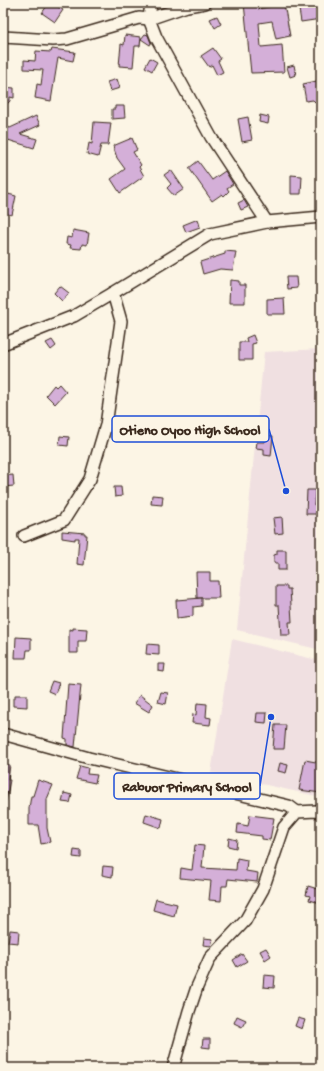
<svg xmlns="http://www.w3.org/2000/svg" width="324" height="1071" viewBox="0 0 324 1071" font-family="'Gochi Hand',sans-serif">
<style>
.built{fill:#f0e0e1}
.building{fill:#d4afd8;stroke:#3b2a1e}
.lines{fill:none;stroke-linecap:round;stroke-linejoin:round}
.minor-casing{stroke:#3b2a1e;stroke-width:14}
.minor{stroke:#fcf5e5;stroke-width:11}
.leader{fill:none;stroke:#1d4ed8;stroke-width:1.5}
.callout-dot{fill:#1d4ed8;stroke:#fcf5e5;stroke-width:1.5}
.callout{fill:#fcf5e5;stroke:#1d4ed8;stroke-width:1.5}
.callout-label{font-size:14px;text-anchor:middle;font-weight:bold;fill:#3b2a1e}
</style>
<rect width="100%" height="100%" fill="#fcf5e5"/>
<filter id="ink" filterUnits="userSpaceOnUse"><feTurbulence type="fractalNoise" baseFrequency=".025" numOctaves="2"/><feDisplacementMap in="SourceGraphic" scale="8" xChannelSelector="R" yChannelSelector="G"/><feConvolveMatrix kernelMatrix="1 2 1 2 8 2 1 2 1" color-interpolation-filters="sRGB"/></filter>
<g filter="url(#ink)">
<g class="built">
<path d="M 321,349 L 321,650 L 237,630 L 264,352 Z"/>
<path d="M 232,639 L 321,661 L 321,797 L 211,773 Z"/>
</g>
<g class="building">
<path d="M 49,3 L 52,3 L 63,10 L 55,22 L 42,13 Z"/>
<path d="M 244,3 L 258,3 L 258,9 L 284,4 L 290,36 L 276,39 L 272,21 L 259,23 L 261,47 L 282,45 L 284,72 L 251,73 Z"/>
<path d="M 298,3 L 321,3 L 321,19 L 301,22 Z"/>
<path d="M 217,16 L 221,24 L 215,28 L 210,19 Z"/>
<path d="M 145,34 L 148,35 L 151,43 L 150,45 L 141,39 Z"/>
<path d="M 125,35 L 141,37 L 140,46 L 135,46 L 133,67 L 119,66 L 121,44 L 124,45 Z"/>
<path d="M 213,48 L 221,59 L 218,61 L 223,72 L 217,75 L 212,65 L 209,67 L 201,56 Z"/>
<path d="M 52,49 L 75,52 L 73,61 L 58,58 L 51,101 L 35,98 L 37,84 L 41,85 L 43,70 L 24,69 L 24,60 L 35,61 L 36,51 L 51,52 Z"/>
<path d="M 150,58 L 157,62 L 152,71 L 145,67 Z"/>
<path d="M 294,65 L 296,75 L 290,77 L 287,67 Z"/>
<path d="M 117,79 L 120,88 L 110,91 L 107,82 Z"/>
<path d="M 321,80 L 321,108 L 313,100 L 306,101 L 303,84 Z"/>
<path d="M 4,87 L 14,88 L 14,98 L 10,97 L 10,101 L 3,108 Z"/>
<path d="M 115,106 L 124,106 L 125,118 L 112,119 L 112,109 L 115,109 Z"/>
<path d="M 260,115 L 269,117 L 268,124 L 259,122 Z"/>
<path d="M 36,116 L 40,125 L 20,134 L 37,139 L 34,148 L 8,140 L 3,153 L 3,131 L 5,126 L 10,128 Z"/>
<path d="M 248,117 L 252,140 L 242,142 L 238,119 Z"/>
<path d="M 94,122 L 111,123 L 108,145 L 101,145 L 98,157 L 87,154 L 89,143 L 92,144 Z"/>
<path d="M 132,138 L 137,150 L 133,152 L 141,165 L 139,167 L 144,176 L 120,193 L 111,179 L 125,169 L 117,158 L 113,146 Z"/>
<path d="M 198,161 L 212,180 L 225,171 L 233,184 L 227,188 L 229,191 L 224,196 L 222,194 L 212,201 L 189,168 Z"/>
<path d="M 171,170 L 184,189 L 174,196 L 167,188 L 171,184 L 164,175 Z"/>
<path d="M 291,175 L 302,176 L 301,194 L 291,194 Z"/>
<path d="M 8,194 L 16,196 L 12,215 L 3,213 L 3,199 L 6,200 Z"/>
<path d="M 244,200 L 248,207 L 241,210 L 238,203 Z"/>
<path d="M 198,219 L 200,227 L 186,232 L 183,225 Z"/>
<path d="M 73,230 L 89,233 L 87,245 L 82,244 L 81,249 L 70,248 L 71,245 L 66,244 L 67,237 L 72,238 Z"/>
<path d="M 225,251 L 236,252 L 233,270 L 220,269 L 203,274 L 200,262 L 225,254 Z"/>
<path d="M 286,277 L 296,277 L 297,288 L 287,289 Z"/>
<path d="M 230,280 L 239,281 L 239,285 L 245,285 L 245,303 L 229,303 Z"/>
<path d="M 60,286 L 69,293 L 62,301 L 54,293 Z"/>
<path d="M 284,298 L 285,314 L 267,314 L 267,299 Z"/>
<path d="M 253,335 L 256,343 L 252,344 L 252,360 L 239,360 L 239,342 L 247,342 L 246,338 Z"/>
<path d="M 52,340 L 56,346 L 51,350 L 46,343 Z"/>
<path d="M 59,384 L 66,392 L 55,404 L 46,395 L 54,385 L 56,387 Z"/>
<path d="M 228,416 L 238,419 L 235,434 L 225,432 Z"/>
<path d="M 265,435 L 273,436 L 271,456 L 264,455 L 264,449 L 256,448 L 257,442 L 265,442 Z"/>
<path d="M 60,436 L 69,437 L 68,446 L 59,445 Z"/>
<path d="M 13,475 L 14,486 L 3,487 L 3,476 Z"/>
<path d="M 114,487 L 121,487 L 122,496 L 115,497 Z"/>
<path d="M 307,490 L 315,490 L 314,505 L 321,505 L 321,514 L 306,514 Z"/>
<path d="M 152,495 L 163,496 L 162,505 L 151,504 Z"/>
<path d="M 282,517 L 283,533 L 275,534 L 273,518 Z"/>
<path d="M 62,531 L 85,533 L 85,535 L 87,535 L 84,565 L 77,564 L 79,538 L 75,538 L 75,540 L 62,538 Z"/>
<path d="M 277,550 L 286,550 L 286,570 L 278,570 L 278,563 L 274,563 L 274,555 L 277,554 Z"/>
<path d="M 196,572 L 210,572 L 210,581 L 218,581 L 219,598 L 197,598 Z"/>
<path d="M 276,586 L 287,586 L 287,589 L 290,589 L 292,622 L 289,622 L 290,635 L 281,635 L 279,605 L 276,605 Z"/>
<path d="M 202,598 L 202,606 L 193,607 L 193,616 L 177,618 L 176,600 Z"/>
<path d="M 73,628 L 87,629 L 86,641 L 78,641 L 78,653 L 69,653 L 69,629 L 73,630 Z"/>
<path d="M 16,637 L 31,638 L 31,650 L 27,650 L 26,658 L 15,658 Z"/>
<path d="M 147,644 L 159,645 L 159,655 L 146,654 Z"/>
<path d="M 158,664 L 165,664 L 164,672 L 158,671 Z"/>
<path d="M 52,681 L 59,683 L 55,694 L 48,691 Z"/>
<path d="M 68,684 L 81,685 L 75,747 L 67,745 L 67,739 L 64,738 Z"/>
<path d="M 161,692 L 168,693 L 166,704 L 158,702 Z"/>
<path d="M 15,695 L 27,695 L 27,707 L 13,706 L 13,699 L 15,699 Z"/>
<path d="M 140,695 L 153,705 L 149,712 L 134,703 Z"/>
<path d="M 197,703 L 207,704 L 206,717 L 211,718 L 210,725 L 192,723 L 193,714 L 196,715 Z"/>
<path d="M 257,713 L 267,713 L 266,723 L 256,722 Z"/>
<path d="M 275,725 L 286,725 L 284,749 L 273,749 Z"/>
<path d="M 305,760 L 321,763 L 321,793 L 299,790 Z"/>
<path d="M 280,763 L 288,765 L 286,773 L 278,771 Z"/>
<path d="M 3,764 L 10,765 L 8,780 L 10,780 L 6,801 L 3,800 Z"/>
<path d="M 80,766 L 88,768 L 87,774 L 97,775 L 95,783 L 76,779 Z"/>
<path d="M 38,780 L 53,785 L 47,799 L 47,828 L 50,842 L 41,844 L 38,825 L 29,825 L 29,808 L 31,796 L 33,796 Z"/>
<path d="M 64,793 L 72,795 L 70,803 L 62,802 Z"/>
<path d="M 146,814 L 163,819 L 161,828 L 144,822 Z"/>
<path d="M 250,815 L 274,818 L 270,840 L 262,839 L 262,836 L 237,833 L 238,824 L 248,826 Z"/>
<path d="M 229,838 L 237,840 L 236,848 L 228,846 Z"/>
<path d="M 195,845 L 204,846 L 202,868 L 236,870 L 237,858 L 247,860 L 246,871 L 258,873 L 257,882 L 228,879 L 227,886 L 222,886 L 221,901 L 209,900 L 211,881 L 180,878 L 181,868 L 192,870 Z"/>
<path d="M 74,850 L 81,851 L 81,858 L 73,857 Z"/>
<path d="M 103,866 L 113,867 L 112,877 L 102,875 Z"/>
<path d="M 308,886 L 321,890 L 321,903 L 309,900 L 310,896 L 306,895 Z"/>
<path d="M 156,899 L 177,904 L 174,916 L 153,910 Z"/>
<path d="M 10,930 L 19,931 L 18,943 L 8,942 Z"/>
<path d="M 204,938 L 213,939 L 211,946 L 203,945 Z"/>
<path d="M 266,948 L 271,956 L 265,960 L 260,951 Z"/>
<path d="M 242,954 L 247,961 L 237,967 L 233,960 Z"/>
<path d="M 264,975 L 275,976 L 274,988 L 263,987 Z"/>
<path d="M 237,1016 L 246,1020 L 242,1027 L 234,1023 Z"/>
<path d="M 298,1018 L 305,1020 L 302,1029 L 295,1026 Z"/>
<path d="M 203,1039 L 210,1039 L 210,1048 L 202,1047 Z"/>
</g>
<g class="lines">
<defs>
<g id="minor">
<path d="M 151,3 L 149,19 L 156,37 L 211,137 L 267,222"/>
<path d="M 3,37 L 53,40 L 67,39 L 139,18 L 149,19 L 187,6 L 205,3"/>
<path d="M 3,344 L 74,316 L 113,293 L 210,234 L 267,222 L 321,217"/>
<path d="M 24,536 L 64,520 L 90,479 L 106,425 L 121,321 L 113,293"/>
<path d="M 3,734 L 89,758 L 289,806 L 297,812"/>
<path d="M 173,1068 L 189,1011 L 197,987 L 210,958 L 245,921 L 263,889 L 284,827 L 297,812 L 316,811 L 321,812"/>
</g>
</defs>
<use href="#minor" class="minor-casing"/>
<use href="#minor" class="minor"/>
</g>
</g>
<path class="leader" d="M286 491L269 429M271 717L260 786"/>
<g class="callout-dot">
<circle cx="286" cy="491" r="4"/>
<circle cx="271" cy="717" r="4"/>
</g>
<g class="callout">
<rect x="112" y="416" width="157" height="26" rx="4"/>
<rect x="114" y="773" width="146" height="26" rx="4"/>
</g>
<g class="callout-label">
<text x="190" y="434">Otieno Oyoo High School</text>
<text x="187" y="791">Rabuor Primary School</text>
</g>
<rect width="324" height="1071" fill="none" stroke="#fcf5e5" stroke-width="16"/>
<rect x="8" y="8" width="308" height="1055" fill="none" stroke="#3b2a1e" stroke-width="1.5" filter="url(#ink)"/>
</svg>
